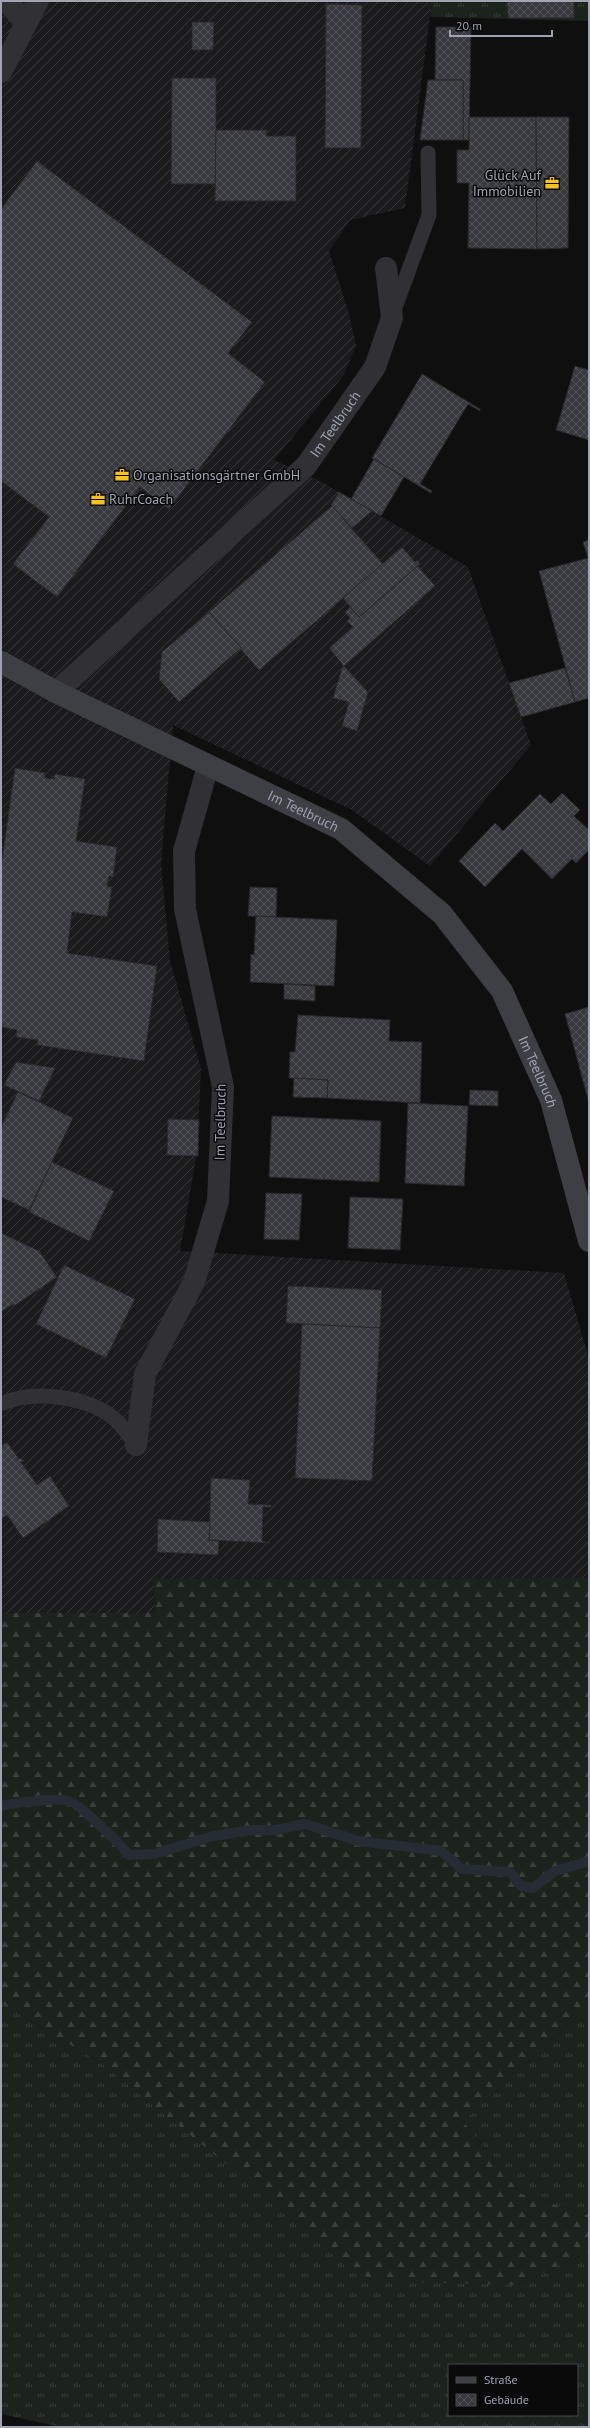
<svg xmlns="http://www.w3.org/2000/svg" width="590" height="2428" viewBox="0 0 590 2428" font-family="'PT Sans',sans-serif">
<style>
.industrial{fill:url(#industrial-furrows)}
.grass{fill:url(#grass-tufts);fill-rule:evenodd}
.forest{fill:url(#forest-firs)}
.lines{fill:none;stroke-linecap:round;stroke-linejoin:round}
.stream{stroke:#252c34;stroke-width:10}
.building{fill:url(#building-cross-hatch);stroke:#29292c}
.lane{stroke:#303035;stroke-width:15}
.street{stroke:#303035;stroke-width:22}
.secondary{stroke:#3e3f45;stroke-width:22}
.labels{text-anchor:middle;dominant-baseline:central;stroke-width:3;stroke-linejoin:round;paint-order:stroke}
.poi-label{font-size:14px;fill:#9fa3b2;stroke:#0a0a0b;text-anchor:start}
.street-label{font-size:14px;fill:#9fa3b2;stroke:#0a0a0b}
</style>
<defs>
<pattern id="industrial-furrows" width="10" height="10" patternUnits="userSpaceOnUse"><rect width="10" height="10" fill="#1b1b1d"/><path d="M-1 1l2-2M0 10L10 0M9 11l2-2" fill="none" stroke="#39393b"/></pattern>
<pattern id="grass-tufts" width="24" height="20" patternUnits="userSpaceOnUse"><rect width="24" height="20" fill="#1b231c"/><path d="M3 7l-1-3M5 7V3M7 7l1-3M15 17l-1-3M17 17v-4M19 17l1-3" fill="none" stroke="#39403b"/></pattern>
<pattern id="forest-firs" width="22" height="20" patternUnits="userSpaceOnUse"><rect width="22" height="20" fill="#1b231c"/><path d="M5 1l3.5 6h-7zM16 11l3.5 6h-7z" fill="#39403b"/></pattern>
<pattern id="building-cross-hatch" width="8" height="8" patternUnits="userSpaceOnUse"><rect width="8" height="8" fill="#38393e"/><path d="M0 0l8 8M0 8l8-8" fill="none" stroke="#525258"/></pattern>
</defs>
<rect width="100%" height="100%" fill="#0f0f10"/>
<path class="industrial" d="M 1,1 L 432,1 L 405,208 L 350,220 L 329,251 L 348,310 L 356,345 L 344,375 L 274,460 L 320,481 L 468,567 L 531,745 L 430,866 L 352,810 L 173,725 L 161,863 L 170,961 L 201,1068 L 197,1152 L 180,1251 L 564,1273 L 589,1359 L 589,1578 L 155,1579 L 156,1613 L 1,1613 Z"/>
<g class="grass">
<path d="M 432,1 L 589,1 L 589,21 L 430,17 Z"/>
<path d="M 1,2003 L 102,2064 L 517,2285 L 589,2252 L 589,2427 L 61,2427 L 1,2414 ZM 449,2365 L 577,2365 L 577,2415 L 449,2415 Z"/>
<path d="M 589,2005 L 589,2215 L 521,2194 L 463,2121 Z"/>
</g>
<path class="forest" d="M 589,1578 L 589,2005 L 463,2121 L 521,2194 L 589,2215 L 589,2252 L 517,2285 L 372,2281 L 102,2064 L 1,2003 L 1,1613 L 156,1613 L 154,1579 Z"/>
<g class="lines">
<path class="stream" d="M 1,1806 C 15,1803 56,1797 69,1801 C 80,1804 120,1844 129,1855 L 154,1854 L 213,1836 L 252,1830 L 276,1830 L 305,1824 L 358,1841 L 441,1851 L 462,1869 L 510,1872 L 521,1886 L 533,1888 L 555,1871 L 589,1861"/>
</g>
<g class="building">
<path d="M 507,1 L 574,1 L 574,18 L 508,18 Z"/>
<path d="M 326,4 L 362,5 L 361,148 L 325,148 Z"/>
<path d="M 192,22 L 214,22 L 213,50 L 192,50 Z"/>
<path d="M 436,27 L 471,27 L 469,140 L 463,140 L 463,80 L 435,80 Z"/>
<path d="M 172,78 L 216,78 L 216,184 L 171,184 Z"/>
<path d="M 428,80 L 463,80 L 463,140 L 420,140 Z"/>
<path d="M 469,117 L 536,117 L 537,249 L 468,248 L 469,183 L 457,183 L 457,150 L 469,150 Z"/>
<path d="M 536,117 L 569,117 L 568,248 L 537,249 Z"/>
<path d="M 216,130 L 267,130 L 266,136 L 296,136 L 296,201 L 215,201 Z"/>
<path d="M 37,161 L 252,322 L 228,353 L 265,382 L 169,509 L 140,487 L 57,597 L 13,564 L 49,517 L 1,481 L 1,209 Z"/>
<path d="M 575,366 L 589,370 L 589,440 L 556,430 Z"/>
<path d="M 422,374 L 480,409 L 480,411 L 468,404 L 420,484 L 432,491 L 431,493 L 372,458 Z"/>
<path d="M 374,459 L 404,477 L 381,516 L 351,499 Z"/>
<path d="M 339,492 L 372,511 L 352,528 L 331,505 Z"/>
<path d="M 332,506 L 383,564 L 259,670 L 209,612 Z"/>
<path d="M 589,540 L 589,698 L 575,702 L 539,571 L 588,558 L 583,542 Z"/>
<path d="M 402,547 L 415,562 L 417,560 L 420,564 L 359,617 L 343,598 Z"/>
<path d="M 418,566 L 435,586 L 344,666 L 329,648 L 353,627 L 347,621 L 350,618 L 345,612 L 350,607 L 359,617 Z"/>
<path d="M 209,612 L 241,648 L 179,702 L 159,679 L 162,652 Z"/>
<path d="M 343,665 L 368,692 L 357,731 L 342,726 L 349,702 L 333,698 Z"/>
<path d="M 565,668 L 575,702 L 521,717 L 509,683 Z"/>
<path d="M 15,768 L 45,773 L 45,778 L 54,779 L 55,774 L 85,779 L 76,841 L 117,847 L 113,877 L 109,876 L 107,886 L 112,887 L 107,917 L 72,912 L 67,953 L 157,966 L 144,1061 L 37,1045 L 38,1040 L 16,1037 L 17,1030 L 1,1027 L 1,867 Z"/>
<path d="M 562,793 L 580,810 L 574,816 L 589,830 L 589,850 L 576,863 L 572,859 L 552,879 L 522,849 L 485,887 L 459,861 L 495,823 L 503,831 L 540,794 L 551,804 Z"/>
<path d="M 250,887 L 277,888 L 276,917 L 248,916 Z"/>
<path d="M 256,916 L 337,920 L 334,986 L 250,982 L 251,954 L 254,955 Z"/>
<path d="M 284,984 L 315,986 L 315,1001 L 284,999 Z"/>
<path d="M 589,1007 L 589,1103 L 565,1014 Z"/>
<path d="M 298,1015 L 390,1020 L 389,1041 L 422,1042 L 420,1103 L 327,1098 L 328,1080 L 289,1078 L 290,1052 L 295,1052 Z"/>
<path d="M 16,1062 L 55,1068 L 39,1101 L 4,1085 Z"/>
<path d="M 294,1078 L 328,1080 L 327,1098 L 293,1097 Z"/>
<path d="M 470,1090 L 498,1091 L 498,1106 L 469,1105 Z"/>
<path d="M 18,1092 L 73,1118 L 29,1210 L 1,1197 L 1,1127 Z"/>
<path d="M 408,1103 L 468,1106 L 464,1186 L 405,1183 Z"/>
<path d="M 272,1116 L 381,1121 L 379,1182 L 269,1177 Z"/>
<path d="M 168,1119 L 199,1120 L 198,1156 L 167,1155 Z"/>
<path d="M 52,1162 L 114,1191 L 89,1241 L 29,1212 Z"/>
<path d="M 266,1193 L 302,1194 L 299,1240 L 264,1239 Z"/>
<path d="M 350,1197 L 403,1199 L 400,1250 L 348,1248 Z"/>
<path d="M 1,1233 L 39,1251 L 57,1277 L 14,1306 L 13,1304 L 1,1312 Z"/>
<path d="M 64,1265 L 135,1299 L 106,1358 L 36,1324 Z"/>
<path d="M 288,1286 L 382,1290 L 380,1328 L 286,1323 Z"/>
<path d="M 302,1324 L 380,1328 L 372,1481 L 295,1478 Z"/>
<path d="M 7,1442 L 19,1459 L 21,1458 L 24,1461 L 21,1462 L 37,1485 L 50,1476 L 69,1506 L 23,1538 L 7,1515 L 1,1519 L 1,1446 Z"/>
<path d="M 211,1478 L 250,1480 L 248,1504 L 271,1505 L 271,1507 L 263,1507 L 262,1541 L 270,1543 L 209,1540 Z"/>
<path d="M 158,1519 L 210,1522 L 209,1540 L 219,1541 L 218,1555 L 157,1552 Z"/>
</g>
<g class="lines">
<g class="lane">
<path d="M 393,313 L 429,215 L 428,153"/>
<path d="M 1,1404 C 34,1389 90,1396 117,1421 C 124,1428 130,1437 136,1445"/>
</g>
<g class="street">
<path d="M 7,1 L 26,24"/>
<path d="M 1,72 L 38,1"/>
<path id="s1" d="M 56,692 L 306,466 L 375,367 L 392,318 L 386,268"/>
<path d="M 136,1445 L 145,1374 L 194,1282 L 218,1201 L 223,1087 L 185,909 L 184,851 L 208,766"/>
</g>
<path class="secondary" id="s2" d="M 1,662 L 56,692 L 341,829 L 442,914 L 502,991 L 551,1100 L 589,1241"/>
</g>
<defs>
<symbol id="office-bare" viewBox="-9 -9 18 18"><path d="M-6-3h4V-5.5h4V-3h4V5H-6ZM-1-4.5V-3h2v-1.5ZM-6 0V1H6V0Z" fill="#f7c220" stroke="#0a0a0b" stroke-width="2.5" paint-order="stroke"/></symbol>
</defs>
<g fill-rule="evenodd">
<use href="#office-bare" x="542" y="173" width="20" height="20"/>
<use href="#office-bare" x="112" y="465" width="20" height="20"/>
<use href="#office-bare" x="88" y="489" width="20" height="20"/>
</g>
<g class="labels">
<g class="poi-label">
<text x="541" y="175" text-anchor="end">Glück Auf<tspan x="541" dy="16">Immobilien</tspan></text>
<text x="133" y="475">Organisationsgärtner GmbH</text>
<text x="109" y="499">RuhrCoach</text>
</g>
<g class="street-label">
<text stroke="none"><textPath href="#s1" startOffset="388">Im Teelbruch</textPath></text>
<text stroke="none"><textPath href="#s2" startOffset="337">Im Teelbruch</textPath></text>
<text stroke="none"><textPath href="#s2" startOffset="697">Im Teelbruch</textPath></text>
<text transform="translate(220 1122) rotate(-89)">Im Teelbruch</text>
</g>
</g>
<rect width="590" height="2428" fill="none" stroke="#9fa3b2" stroke-width="4"/>
<rect x="448" y="2364" width="130" height="52" fill="#0a0a0b" stroke="#46474e"/>
<rect x="456" y="2377" width="20" height="6" fill="#3e3f45" stroke="#46474e"/>
<text x="484" y="2384" font-size="12" fill="#9fa3b2">Straße</text>
<rect x="456" y="2394" width="20" height="12" fill="url(#building-cross-hatch)" stroke="#46474e"/>
<text x="484" y="2404" font-size="12" fill="#9fa3b2">Gebäude</text>
<path d="M450 30v6h102v-6" fill="none" stroke="#9fa3b2" stroke-width="2"/>
<text x="456" y="30" font-size="12" fill="#9fa3b2" stroke="#0a0a0b" stroke-width="3" paint-order="stroke">20 m</text>
</svg>
